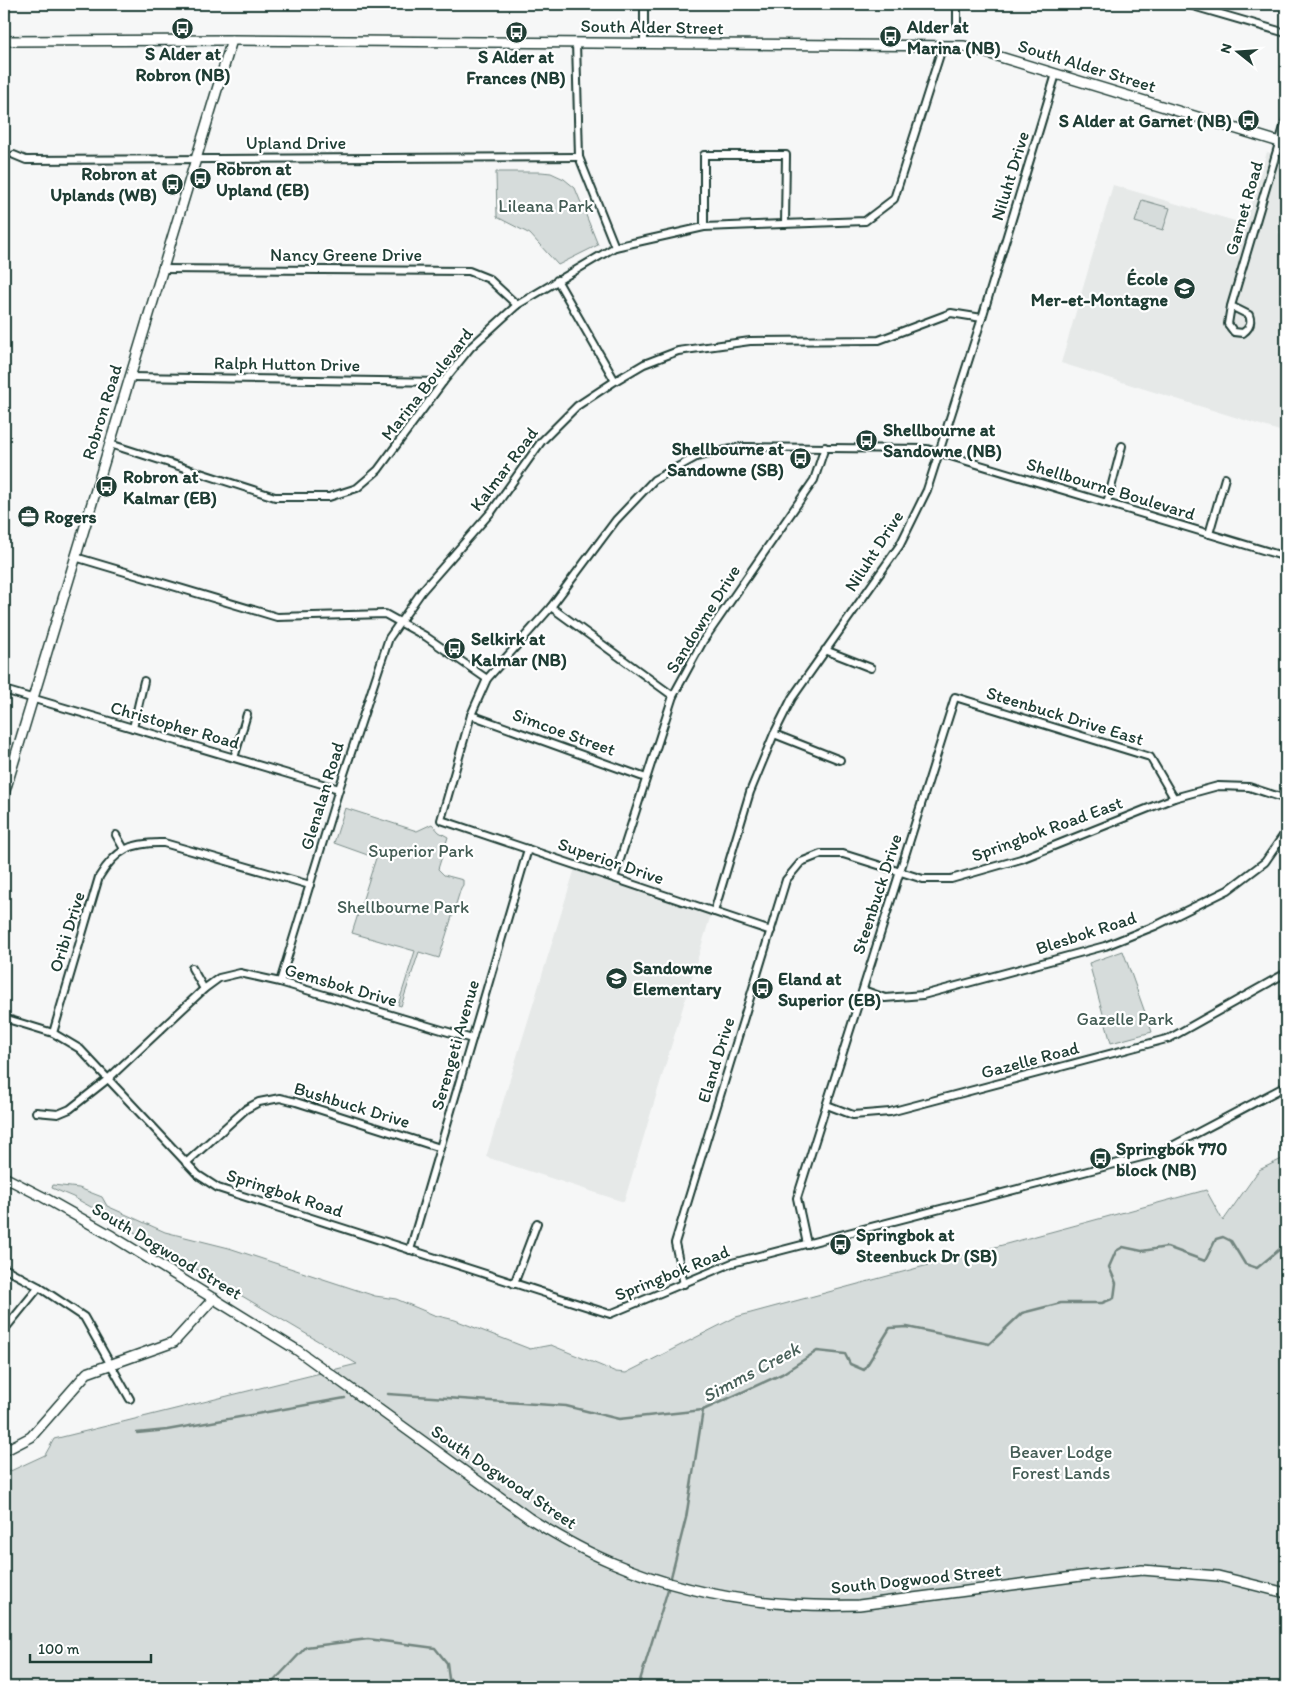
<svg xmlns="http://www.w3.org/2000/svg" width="1290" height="1691" viewBox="0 0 1290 1691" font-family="Itim,sans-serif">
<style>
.built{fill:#e6e9e8}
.green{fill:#d6dcdb;stroke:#7a8c88}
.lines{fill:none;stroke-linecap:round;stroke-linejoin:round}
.stream{stroke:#72857f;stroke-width:2.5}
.street-casing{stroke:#1f3d34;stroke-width:10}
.secondary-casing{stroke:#1f3d34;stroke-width:12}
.street{stroke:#fff;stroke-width:6}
.secondary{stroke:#fff;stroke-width:9}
.labels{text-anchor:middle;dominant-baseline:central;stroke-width:4.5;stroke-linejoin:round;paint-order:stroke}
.street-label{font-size:18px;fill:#1f3d34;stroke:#fff}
.poi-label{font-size:18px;font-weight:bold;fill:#1f3d34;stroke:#fff;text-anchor:start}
.park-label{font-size:18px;fill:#445d55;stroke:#fff}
.water-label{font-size:19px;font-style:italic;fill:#49615a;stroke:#fff}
</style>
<rect width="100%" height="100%" fill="#f6f7f7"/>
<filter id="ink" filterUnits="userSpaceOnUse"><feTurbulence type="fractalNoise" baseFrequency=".02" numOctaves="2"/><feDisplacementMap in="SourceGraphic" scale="10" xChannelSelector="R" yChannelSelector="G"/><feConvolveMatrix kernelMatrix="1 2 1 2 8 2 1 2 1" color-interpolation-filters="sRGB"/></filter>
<g filter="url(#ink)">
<g class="built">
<path d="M 1267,152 L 1286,157 L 1286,206 L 1278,233 L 1286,235 L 1286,433 L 1061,363 L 1113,185 L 1245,224 Z"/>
<path d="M 576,865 L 712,911 L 624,1202 L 486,1157 Z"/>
</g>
<g class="green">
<path d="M 496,172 L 541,172 L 551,173 L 564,179 L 575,188 L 598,245 L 558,265 L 530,234 L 497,217 Z"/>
<path d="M 1142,200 L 1170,208 L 1163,230 L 1135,222 Z"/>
<path d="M 345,808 L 417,831 L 432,824 L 439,832 L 448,837 L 438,869 L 444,875 L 463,880 L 463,885 L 461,888 L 439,958 L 419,952 L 401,1006 L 398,1005 L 415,951 L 352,933 L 376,858 L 334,843 Z"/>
<path d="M 1123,951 L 1152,1032 L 1111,1043 L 1089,963 Z"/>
<path d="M 1286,1157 L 1286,1687 L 4,1687 L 4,1474 L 45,1455 L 54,1439 L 357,1364 L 100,1212 L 73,1197 L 52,1188 L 53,1185 L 79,1188 L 102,1197 L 107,1206 L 165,1232 L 229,1248 L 375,1296 L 396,1299 L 434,1315 L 455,1320 L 530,1349 L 551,1345 L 616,1372 L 626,1373 L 736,1317 L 1206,1190 L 1223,1221 L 1259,1170 Z"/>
</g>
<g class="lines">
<g class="stream">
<path d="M 388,1394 L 566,1406 L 619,1419 L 703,1410 L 782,1374 L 817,1351 L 845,1354 L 850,1364 L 864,1370 L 890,1328 L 907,1327 L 989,1344 L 1022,1313 L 1061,1303 L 1102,1303 L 1114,1298 L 1116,1283 L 1109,1267 L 1116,1251 L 1123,1247 L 1142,1251 L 1167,1247 L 1205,1261 L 1216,1239 L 1223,1237 L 1231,1241 L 1245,1264 L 1257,1268 L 1286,1244"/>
<path d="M 137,1433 L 167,1430 L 345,1398"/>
<path d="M 670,1581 L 686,1518 L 703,1410"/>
<path d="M 270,1687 L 271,1684 L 306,1647 L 368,1639 L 435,1648 L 447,1663 L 449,1679 L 460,1687"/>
<path d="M 638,1687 L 669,1586"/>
</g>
<defs>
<g id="street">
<path d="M 1190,4 L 1193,6 L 1286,33"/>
<path d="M 957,27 L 957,4"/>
<path d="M 576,42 L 579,157 L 615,247"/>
<path d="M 644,43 L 644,4"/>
<path d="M 14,155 L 26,160 L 579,157"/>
<path d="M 704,227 L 704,155 L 786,155 L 785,224"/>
<path d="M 162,269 L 469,271 L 489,279 L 517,305"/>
<path d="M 557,280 L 615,381"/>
<path d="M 1231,306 L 1249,315 C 1252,323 1250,328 1243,333 L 1234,332 L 1228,324 L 1231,306 L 1286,120"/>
<path d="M 130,377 L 443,382"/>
<path d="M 110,444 L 275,497 L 329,497 L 357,488 L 378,470 L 443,382 L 471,347 L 517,305 L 615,247 L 704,227 L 865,221 L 894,199 L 943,45"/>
<path d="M 1107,503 L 1122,446"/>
<path d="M 1209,534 L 1225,478"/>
<path d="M 75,557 L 277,617 L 385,614 L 425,636 L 487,679"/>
<path d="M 551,607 L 673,696"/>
<path d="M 825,650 L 871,668"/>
<path d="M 4,690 L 339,789"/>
<path d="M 471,715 L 646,778"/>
<path d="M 133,728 L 144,681"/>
<path d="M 774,734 L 840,760"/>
<path d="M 234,758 L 247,714"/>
<path d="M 116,835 L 124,849"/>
<path d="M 614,878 L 673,696 L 703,641 L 814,480 L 825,447"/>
<path d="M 714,912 L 750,792 L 774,734 L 792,698 L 900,545 L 927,490 L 982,318 L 1056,74"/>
<path d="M 771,931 L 441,820 L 471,715 L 487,679 L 551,607 L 616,520 L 654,480 L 696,457 L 741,447 L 927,449 L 1286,557"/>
<path d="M 192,968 L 204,989"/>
<path d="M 280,982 L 339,789 L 389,638 L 422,591 L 492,511 L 541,442 L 577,406 L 615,381 L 644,364 L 678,351 L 750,341 L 879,340 L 951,313 L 982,318"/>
<path d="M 863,990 L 885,998 L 923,995 L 1105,946 L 1155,926 L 1228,890 L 1265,862 L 1285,833 L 1286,829"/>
<path d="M 4,1018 L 53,1033 L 80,1049 L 198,1175 L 218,1188 L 610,1314 L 732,1263 L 1161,1152 L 1286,1086"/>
<path d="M 53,1033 L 99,877 C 116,849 132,842 164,843 L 310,885"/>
<path d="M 827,1105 L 853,1115 L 890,1112 L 1170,1038 L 1286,973"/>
<path d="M 36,1112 L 58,1114 L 70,1109 L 108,1079 L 204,989 L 219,978 L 240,973 L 280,982 L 472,1039"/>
<path d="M 186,1163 L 246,1109 L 259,1102 L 280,1098 L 296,1102 L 440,1148"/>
<path d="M 807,1244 L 797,1198 L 955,697 L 1150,757 L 1174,798"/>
<path d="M 410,1250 L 528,849"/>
<path d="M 4,1268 L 39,1287 L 84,1317 L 130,1399"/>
<path d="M 514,1284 L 537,1223"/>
<path d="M 684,1284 L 675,1243 L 786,880 L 801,862 L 821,854 L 843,854 L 923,879 L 951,879 L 1021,859 L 1174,798 L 1218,786 L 1249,787 L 1286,799"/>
<path d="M 4,1330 L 39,1287"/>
</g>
<g id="secondary">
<path d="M 4,41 L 232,40 L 964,46 L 1286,144"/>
<path d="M 4,794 L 232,40"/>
<path d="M 4,1177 L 43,1197 L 112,1236 L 297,1350 L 529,1518 C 556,1535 584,1551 613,1563 C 690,1596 776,1608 859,1605 L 1081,1576 L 1142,1570 L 1218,1576 L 1286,1593"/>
<path d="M 4,1451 L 31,1437 L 87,1373 L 174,1342 L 214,1298"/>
</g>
</defs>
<use href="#street" class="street-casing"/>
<use href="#secondary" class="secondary-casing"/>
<use href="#street" class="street"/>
<use href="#secondary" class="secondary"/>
</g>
</g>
<defs>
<symbol id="bus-disc" viewBox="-11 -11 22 22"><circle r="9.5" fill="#1f3d34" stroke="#fff"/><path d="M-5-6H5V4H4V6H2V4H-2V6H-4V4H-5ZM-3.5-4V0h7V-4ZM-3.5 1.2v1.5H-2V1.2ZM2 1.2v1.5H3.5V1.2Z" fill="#fff"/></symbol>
<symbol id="school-disc" viewBox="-11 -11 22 22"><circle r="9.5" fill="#1f3d34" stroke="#fff"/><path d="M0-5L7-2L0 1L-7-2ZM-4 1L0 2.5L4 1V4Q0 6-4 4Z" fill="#fff"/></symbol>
<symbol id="office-disc" viewBox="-11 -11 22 22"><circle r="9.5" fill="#1f3d34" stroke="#fff"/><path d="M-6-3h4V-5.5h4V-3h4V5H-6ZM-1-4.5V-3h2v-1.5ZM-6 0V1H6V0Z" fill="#fff"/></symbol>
</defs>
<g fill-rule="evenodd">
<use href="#bus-disc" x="170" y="16" width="25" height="25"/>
<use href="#bus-disc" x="504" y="20" width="25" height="25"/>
<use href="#bus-disc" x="878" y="24" width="25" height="25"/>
<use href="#bus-disc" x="1236" y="108" width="25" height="25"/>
<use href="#bus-disc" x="188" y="166" width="25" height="25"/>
<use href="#bus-disc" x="160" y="172" width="25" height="25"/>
<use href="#school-disc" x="1172" y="276" width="25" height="25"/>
<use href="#bus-disc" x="854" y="428" width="25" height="25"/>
<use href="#bus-disc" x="788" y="446" width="25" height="25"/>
<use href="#bus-disc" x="94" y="474" width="25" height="25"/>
<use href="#office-disc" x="16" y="504" width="25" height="25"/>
<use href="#bus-disc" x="442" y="636" width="25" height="25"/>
<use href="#school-disc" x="604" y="966" width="25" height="25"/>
<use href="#bus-disc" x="750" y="976" width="25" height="25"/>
<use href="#bus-disc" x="1088" y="1146" width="25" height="25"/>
<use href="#bus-disc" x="828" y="1232" width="25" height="25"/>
</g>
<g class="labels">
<g class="street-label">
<text transform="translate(652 27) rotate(1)">South Alder Street</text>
<text transform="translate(1087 66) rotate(17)">South Alder Street</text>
<text x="296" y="143">Upland Drive</text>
<text transform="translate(1010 176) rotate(-73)">Niluht Drive</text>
<text transform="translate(1244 208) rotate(-74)">Garnet Road</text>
<text x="346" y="255">Nancy Greene Drive</text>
<text transform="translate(287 364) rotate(1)">Ralph Hutton Drive</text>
<text transform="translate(427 384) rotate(-52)">Marina Boulevard</text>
<text transform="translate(102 412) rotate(-73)">Robron Road</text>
<text transform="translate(504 469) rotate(-53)">Kalmar Road</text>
<text transform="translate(1111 489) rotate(17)">Shellbourne Boulevard</text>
<text transform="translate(874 551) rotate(-57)">Niluht Drive</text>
<text transform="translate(703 619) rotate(-58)">Sandowne Drive</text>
<text transform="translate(1065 716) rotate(17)">Steenbuck Drive East</text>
<text transform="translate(175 725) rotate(16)">Christopher Road</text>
<text transform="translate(564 732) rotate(20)">Simcoe Street</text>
<text transform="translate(322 796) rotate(-73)">Glenalan Road</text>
<text transform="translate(1047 829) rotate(-20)">Springbok Road East</text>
<text transform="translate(611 861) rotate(19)">Superior Drive</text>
<text transform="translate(877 894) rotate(-72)">Steenbuck Drive</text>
<text transform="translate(67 932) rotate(-73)">Oribi Drive</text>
<text transform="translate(1086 933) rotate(-18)">Blesbok Road</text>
<text transform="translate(341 985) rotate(16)">Gemsbok Drive</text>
<text transform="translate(455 1045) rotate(-74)">Serengeti Avenue</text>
<text transform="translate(716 1060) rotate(-73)">Eland Drive</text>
<text transform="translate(1030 1060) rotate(-15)">Gazelle Road</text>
<text transform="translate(352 1105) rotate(17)">Bushbuck Drive</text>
<text transform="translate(285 1193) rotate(18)">Springbok Road</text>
<text transform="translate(167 1251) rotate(31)">South Dogwood Street</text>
<text transform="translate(672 1273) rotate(-22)">Springbok Road</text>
<text transform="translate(504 1477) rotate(34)">South Dogwood Street</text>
<text transform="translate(916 1579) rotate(-6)">South Dogwood Street</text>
</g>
<g class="poi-label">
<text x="907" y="27">Alder at<tspan x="907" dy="21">Marina (NB)</tspan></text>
<text x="183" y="54" text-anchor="middle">S Alder at<tspan x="183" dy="21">Robron (NB)</tspan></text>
<text x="516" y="57" text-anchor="middle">S Alder at<tspan x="516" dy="21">Frances (NB)</tspan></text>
<text x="1232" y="121" text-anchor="end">S Alder at Garnet (NB)</text>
<text x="216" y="169">Robron at<tspan x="216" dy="21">Upland (EB)</tspan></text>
<text x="157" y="174" text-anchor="end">Robron at<tspan x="157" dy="21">Uplands (WB)</tspan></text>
<text x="1168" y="279" text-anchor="end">École<tspan x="1168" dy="21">Mer-et-Montagne</tspan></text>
<text x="883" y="430">Shellbourne at<tspan x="883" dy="21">Sandowne (NB)</tspan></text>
<text x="784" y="449" text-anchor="end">Shellbourne at<tspan x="784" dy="21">Sandowne (SB)</tspan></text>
<text x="123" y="477">Robron at<tspan x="123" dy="21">Kalmar (EB)</tspan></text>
<text x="44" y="517">Rogers</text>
<text x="471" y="639">Selkirk at<tspan x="471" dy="21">Kalmar (NB)</tspan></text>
<text x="633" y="968">Sandowne<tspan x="633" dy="21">Elementary</tspan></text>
<text x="778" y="979">Eland at<tspan x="778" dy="21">Superior (EB)</tspan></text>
<text x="1116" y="1149">Springbok 770<tspan x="1116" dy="21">block (NB)</tspan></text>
<text x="856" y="1235">Springbok at<tspan x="856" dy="21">Steenbuck Dr (SB)</tspan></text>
</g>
<g class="park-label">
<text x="546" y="206">Lileana Park</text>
<text x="421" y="851">Superior Park</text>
<text x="403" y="907">Shellbourne Park</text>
<text x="1125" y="1019">Gazelle Park</text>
<text x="1061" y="1452">Beaver Lodge<tspan x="1061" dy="21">Forest Lands</tspan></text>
</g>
<g class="water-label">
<text transform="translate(751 1372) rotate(-28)">Simms Creek</text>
</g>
</g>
<rect width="1290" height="1691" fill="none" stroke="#fff" stroke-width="20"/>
<rect x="10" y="10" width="1270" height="1671" fill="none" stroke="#1f3d34" stroke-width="2" filter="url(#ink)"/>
<g transform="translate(1238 52) rotate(287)" stroke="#ffffff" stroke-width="4" paint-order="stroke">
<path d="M0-4L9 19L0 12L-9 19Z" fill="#1f3d34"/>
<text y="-8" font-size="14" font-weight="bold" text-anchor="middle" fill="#1f3d34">N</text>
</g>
<path d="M30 1654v8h121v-8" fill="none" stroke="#1f3d34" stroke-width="2.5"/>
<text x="38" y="1654" font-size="15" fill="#1f3d34" stroke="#ffffff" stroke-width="4" paint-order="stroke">100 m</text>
</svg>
